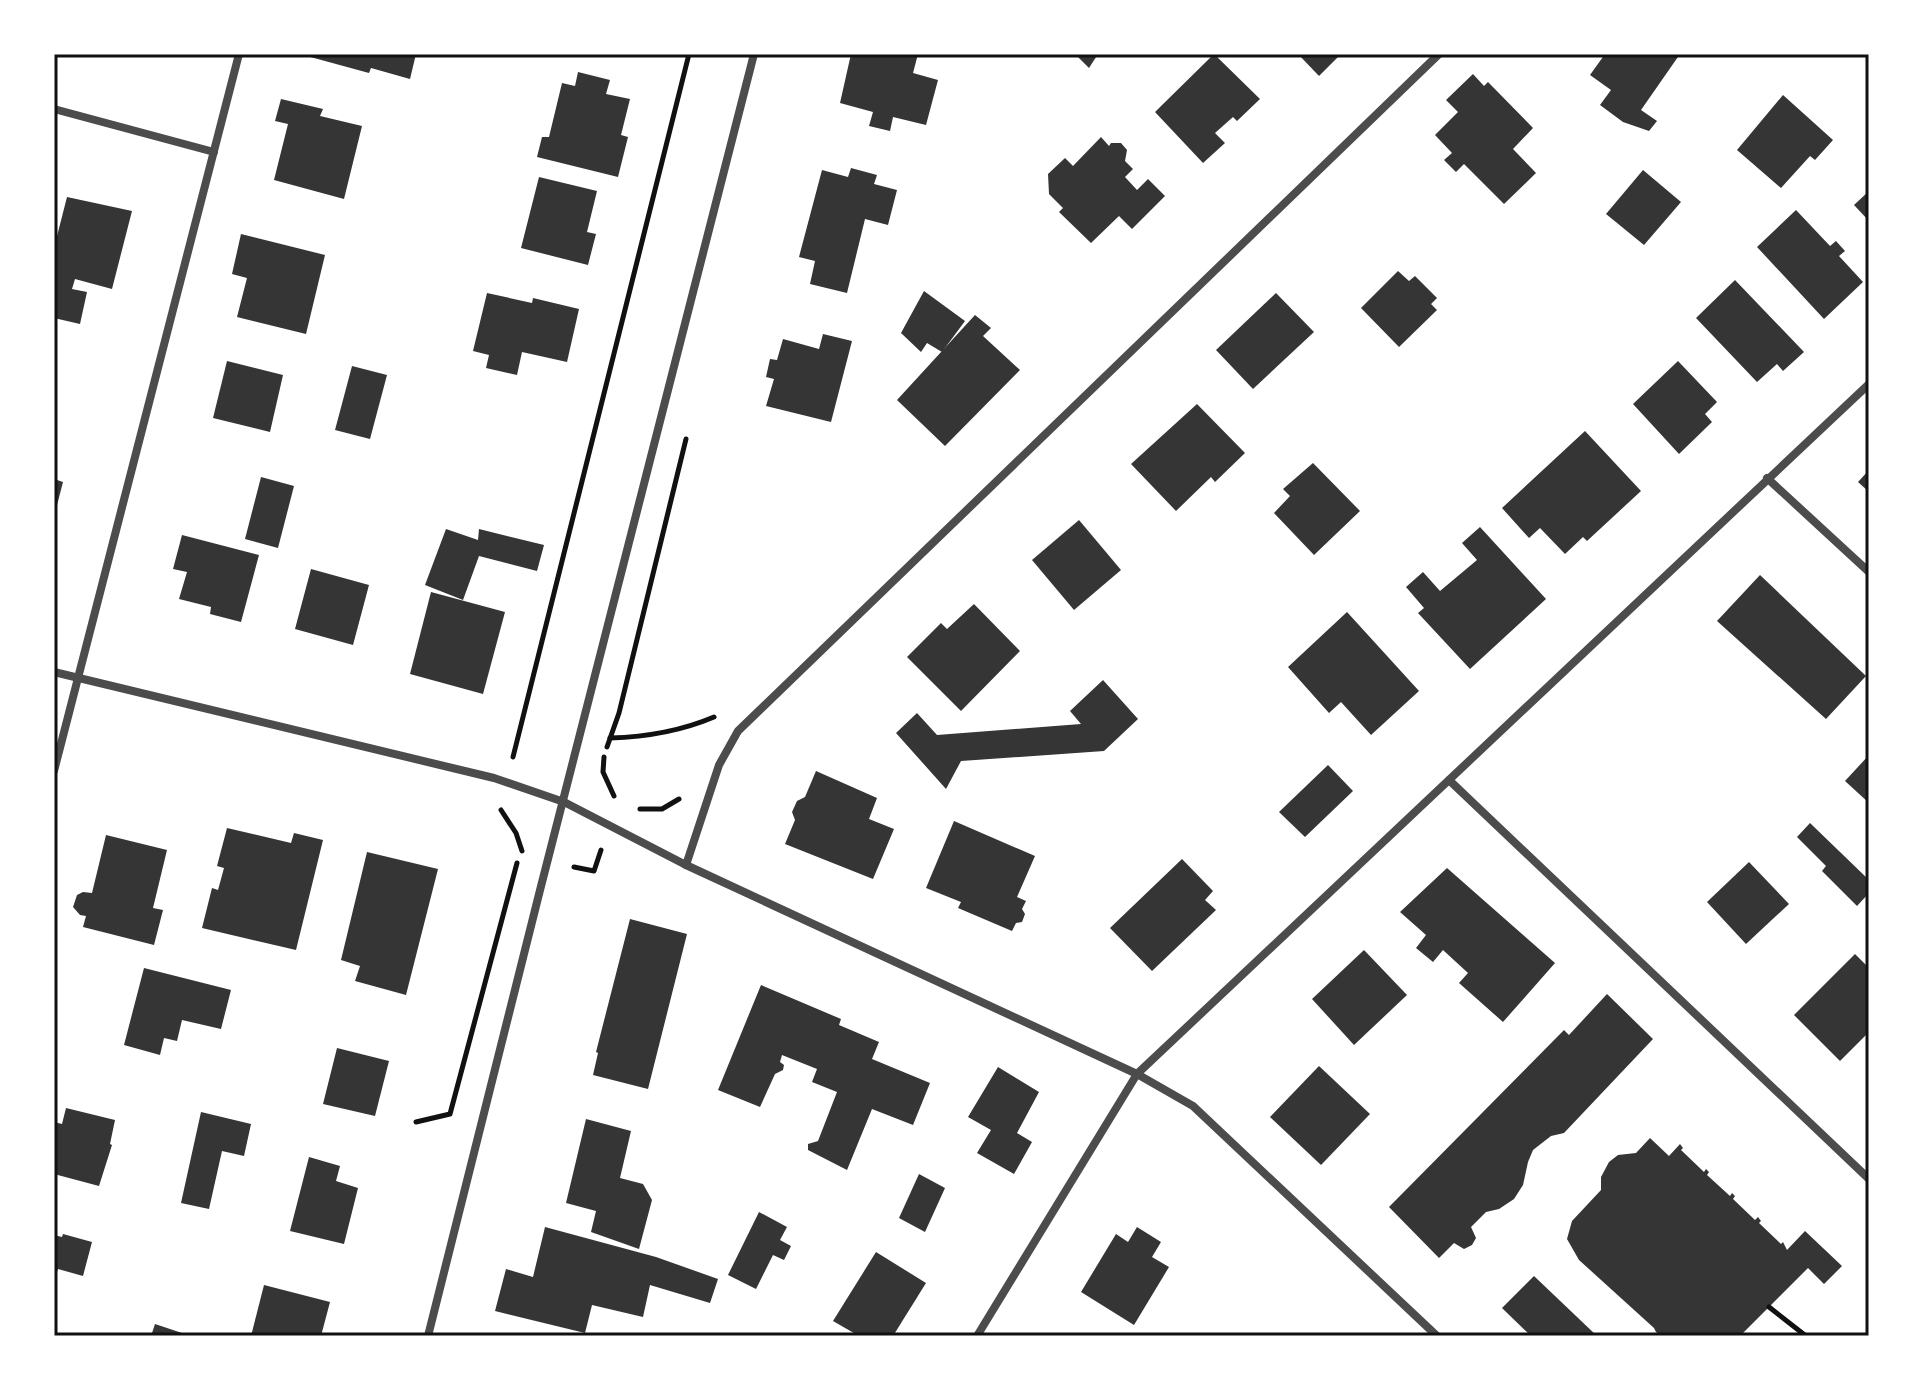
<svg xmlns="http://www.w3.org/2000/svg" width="1923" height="1390" viewBox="0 0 1923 1390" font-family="'Exo 2',sans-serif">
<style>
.building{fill:#353535}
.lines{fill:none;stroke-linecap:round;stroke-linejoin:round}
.path{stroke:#111;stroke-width:5}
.minor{stroke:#4c4c4c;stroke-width:8}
.neatline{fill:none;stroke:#111;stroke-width:3}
</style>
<rect width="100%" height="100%" fill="#fff"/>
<g class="building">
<path d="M 416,54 L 410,79 L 371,68 L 369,73 L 303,55 Z"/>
<path d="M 851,54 L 918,54 L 913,73 L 938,80 L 926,125 L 893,117 L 890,131 L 869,126 L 873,112 L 840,103 Z"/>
<path d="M 1075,54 L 1098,54 L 1089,68 Z"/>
<path d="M 1214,54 L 1260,99 L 1237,121 L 1233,117 L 1215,133 L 1225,143 L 1203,163 L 1155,112 Z"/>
<path d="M 1298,54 L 1341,54 L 1319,76 Z"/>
<path d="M 1605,54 L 1680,54 L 1641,110 L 1657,121 L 1649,131 L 1623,122 L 1600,105 L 1611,90 L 1590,75 Z"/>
<path d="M 578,72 L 610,80 L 606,94 L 630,99 L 621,135 L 628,137 L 618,177 L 537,157 L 542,137 L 549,137 L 562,83 L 575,86 Z"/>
<path d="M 1473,74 L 1484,86 L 1488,82 L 1533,128 L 1513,149 L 1536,173 L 1504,204 L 1464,164 L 1456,172 L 1444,160 L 1452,153 L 1435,135 L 1458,112 L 1446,100 Z"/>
<path d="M 1783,95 L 1833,140 L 1815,160 L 1810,156 L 1781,188 L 1737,150 Z"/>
<path d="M 281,99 L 323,109 L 320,116 L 362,126 L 344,199 L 274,180 L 288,124 L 275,121 Z"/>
<path d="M 1101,137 L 1109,146 L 1111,143 L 1121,143 L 1127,150 L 1125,161 L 1133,169 L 1125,177 L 1137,190 L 1148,179 L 1165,196 L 1132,229 L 1119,216 L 1091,243 L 1059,212 L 1063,208 L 1049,194 L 1048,174 L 1065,158 L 1073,166 Z"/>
<path d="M 851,168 L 877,175 L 874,184 L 897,190 L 888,225 L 865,219 L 847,293 L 810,284 L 815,261 L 799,257 L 822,170 L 848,177 Z"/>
<path d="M 1643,170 L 1681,202 L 1644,245 L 1606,214 Z"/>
<path d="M 539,177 L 597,191 L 587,232 L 596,234 L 588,265 L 521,248 Z"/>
<path d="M 1869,191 L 1869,221 L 1854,205 Z"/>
<path d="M 67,197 L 132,211 L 112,289 L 75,279 L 72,289 L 87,292 L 80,324 L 54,318 L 54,248 Z"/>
<path d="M 1796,210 L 1830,246 L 1836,241 L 1845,251 L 1839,256 L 1863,282 L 1824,319 L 1757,247 Z"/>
<path d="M 241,234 L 325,255 L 306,334 L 237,317 L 247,278 L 232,274 Z"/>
<path d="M 1398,271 L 1409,281 L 1415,276 L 1437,298 L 1431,304 L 1437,310 L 1399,347 L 1361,308 Z"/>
<path d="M 1735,280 L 1804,352 L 1783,371 L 1777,364 L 1757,382 L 1696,318 Z"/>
<path d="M 924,291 L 965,321 L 942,352 L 927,343 L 921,352 L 901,333 Z"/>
<path d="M 487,293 L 532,303 L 533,298 L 579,309 L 567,362 L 522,352 L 517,375 L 486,368 L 489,355 L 473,351 Z"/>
<path d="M 1276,293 L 1314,332 L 1253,389 L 1216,350 Z"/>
<path d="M 975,315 L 991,328 L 983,336 L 1020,370 L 945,446 L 897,400 Z"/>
<path d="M 823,334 L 852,341 L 831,422 L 766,406 L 774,379 L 766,377 L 770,359 L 777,360 L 783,339 L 819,349 Z"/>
<path d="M 227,361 L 283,375 L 270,432 L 213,418 Z"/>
<path d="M 1678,361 L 1717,402 L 1705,414 L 1712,422 L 1679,454 L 1633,404 Z"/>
<path d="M 352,366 L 387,375 L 370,439 L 335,430 Z"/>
<path d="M 1197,404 L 1245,453 L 1215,482 L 1211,477 L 1176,511 L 1131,464 Z"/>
<path d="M 1585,431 L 1641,491 L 1587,541 L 1583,537 L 1565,554 L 1540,528 L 1529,538 L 1502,508 Z"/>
<path d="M 1313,463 L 1360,511 L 1314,555 L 1274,513 L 1290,496 L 1283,489 Z"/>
<path d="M 1869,470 L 1869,492 L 1858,482 Z"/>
<path d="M 261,477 L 294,486 L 278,548 L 245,539 Z"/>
<path d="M 54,479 L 63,482 L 55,513 L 54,513 Z"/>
<path d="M 1079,520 L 1121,570 L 1074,610 L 1032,560 Z"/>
<path d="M 1480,527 L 1546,599 L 1470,669 L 1418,613 L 1424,608 L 1406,587 L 1423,572 L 1440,591 L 1477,560 L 1462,543 Z"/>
<path d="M 446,529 L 478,540 L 479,529 L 544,545 L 537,571 L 479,556 L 463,600 L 425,585 Z"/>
<path d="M 182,535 L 259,555 L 241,622 L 210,614 L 211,607 L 179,599 L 187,572 L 173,569 Z"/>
<path d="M 311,569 L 369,585 L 353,645 L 295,629 Z"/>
<path d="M 1760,575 L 1866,676 L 1826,719 L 1717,621 Z"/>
<path d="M 431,592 L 505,612 L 483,694 L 410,674 Z"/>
<path d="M 974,604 L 1020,651 L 961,711 L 907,657 L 941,623 L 947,629 Z"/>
<path d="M 1347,612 L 1419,691 L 1371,735 L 1341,702 L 1329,713 L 1288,667 Z"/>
<path d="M 1103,680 L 1138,719 L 1104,751 L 961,761 L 946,789 L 896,733 L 917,713 L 937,735 L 1081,724 L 1070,711 Z"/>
<path d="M 1869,755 L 1869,803 L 1845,781 Z"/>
<path d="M 1328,765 L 1353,791 L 1305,837 L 1279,812 Z"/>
<path d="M 816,771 L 877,798 L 869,819 L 894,829 L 873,879 L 785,844 L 795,820 L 792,812 L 797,801 L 805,797 Z"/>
<path d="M 954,821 L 1035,856 L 1017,897 L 1026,901 L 1022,909 L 1025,914 L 1022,922 L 1016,923 L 1012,931 L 958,908 L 961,902 L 926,888 Z"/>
<path d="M 1810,823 L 1869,880 L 1869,893 L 1857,906 L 1822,871 L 1826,866 L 1797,837 Z"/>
<path d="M 227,828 L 291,843 L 294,833 L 323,840 L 296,950 L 202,928 L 212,888 L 218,890 L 224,868 L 217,866 Z"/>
<path d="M 106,835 L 167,850 L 153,908 L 163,910 L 154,945 L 83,927 L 86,916 L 80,915 L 73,907 L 77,895 L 83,892 L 92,893 Z"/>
<path d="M 367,852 L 438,869 L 406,995 L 355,981 L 360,966 L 341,960 Z"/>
<path d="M 1182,859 L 1213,891 L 1205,900 L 1216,910 L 1152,971 L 1110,928 Z"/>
<path d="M 1749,862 L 1789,904 L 1746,944 L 1707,902 Z"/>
<path d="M 1447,868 L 1555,963 L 1503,1022 L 1459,983 L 1468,973 L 1443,950 L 1433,962 L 1416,948 L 1426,935 L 1400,912 Z"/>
<path d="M 630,919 L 687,934 L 648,1089 L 593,1075 L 598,1053 L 596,1052 Z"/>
<path d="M 1364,950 L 1407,995 L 1354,1045 L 1312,999 Z"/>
<path d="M 1855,954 L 1869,968 L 1869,1032 L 1840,1061 L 1794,1015 Z"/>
<path d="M 144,968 L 231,990 L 221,1029 L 182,1020 L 177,1041 L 164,1038 L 160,1055 L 124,1045 Z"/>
<path d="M 761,985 L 841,1019 L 839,1025 L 879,1042 L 872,1059 L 930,1083 L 913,1125 L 872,1109 L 847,1170 L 808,1150 L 808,1144 L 818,1141 L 837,1092 L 812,1082 L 817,1069 L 782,1055 L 780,1062 L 784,1065 L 783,1070 L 775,1074 L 760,1107 L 718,1090 Z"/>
<path d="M 1607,994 L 1653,1039 L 1564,1133 L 1551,1136 L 1533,1150 L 1528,1162 L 1523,1185 L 1514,1199 L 1499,1209 L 1486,1212 L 1471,1227 L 1476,1238 L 1472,1245 L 1464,1249 L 1454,1243 L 1439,1258 L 1389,1207 L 1564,1030 L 1569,1035 Z"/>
<path d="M 337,1048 L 389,1061 L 375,1116 L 323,1104 Z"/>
<path d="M 1319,1066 L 1370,1114 L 1321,1165 L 1270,1117 Z"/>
<path d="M 998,1067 L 1039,1092 L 1017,1133 L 1032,1142 L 1014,1174 L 977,1153 L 991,1130 L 968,1117 Z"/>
<path d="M 66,1108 L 115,1120 L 110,1144 L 112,1145 L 99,1186 L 54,1174 L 54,1122 L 62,1124 Z"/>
<path d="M 201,1112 L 251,1124 L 244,1156 L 222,1151 L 209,1209 L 181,1203 Z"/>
<path d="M 586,1119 L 631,1131 L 620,1178 L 643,1184 L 652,1200 L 639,1249 L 591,1232 L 596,1211 L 566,1203 Z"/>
<path d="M 1650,1138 L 1669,1156 L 1680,1144 L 1683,1148 L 1681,1150 L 1704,1172 L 1706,1169 L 1709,1172 L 1707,1175 L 1730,1196 L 1732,1193 L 1735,1196 L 1733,1199 L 1755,1220 L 1758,1217 L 1761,1221 L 1759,1223 L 1781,1244 L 1783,1242 L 1787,1250 L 1805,1231 L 1842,1266 L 1824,1284 L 1808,1268 L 1740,1336 L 1662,1336 L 1656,1332 L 1654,1328 L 1579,1260 L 1567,1239 L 1572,1221 L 1601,1190 L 1601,1177 L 1609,1162 L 1618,1155 L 1636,1153 Z"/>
<path d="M 309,1157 L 340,1166 L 336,1181 L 358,1188 L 344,1244 L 290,1231 Z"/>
<path d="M 919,1174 L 945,1188 L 925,1232 L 899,1218 Z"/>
<path d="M 759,1212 L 787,1227 L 780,1240 L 791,1246 L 784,1260 L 773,1255 L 756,1289 L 728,1275 Z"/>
<path d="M 545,1227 L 656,1257 L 718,1279 L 710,1303 L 650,1285 L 643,1317 L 592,1305 L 585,1333 L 495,1311 L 506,1269 L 533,1277 Z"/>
<path d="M 1137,1227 L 1161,1242 L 1152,1257 L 1169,1267 L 1134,1325 L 1081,1292 L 1116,1234 L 1128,1242 Z"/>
<path d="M 63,1234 L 92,1242 L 83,1276 L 58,1269 L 54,1281 L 54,1235 L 62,1237 Z"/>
<path d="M 876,1252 L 926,1283 L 893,1336 L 859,1336 L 833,1321 Z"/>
<path d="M 1534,1276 L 1597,1336 L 1531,1336 L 1502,1308 Z"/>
<path d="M 264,1285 L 330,1302 L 321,1336 L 251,1336 Z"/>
<path d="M 155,1324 L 188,1335 L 188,1336 L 151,1336 Z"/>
</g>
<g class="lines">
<g class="path">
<path d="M 610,738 C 646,737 681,731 714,717"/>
<path d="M 607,747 L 619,713 L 686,439"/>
<path d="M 513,757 L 689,54"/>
<path d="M 604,757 L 603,772 L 614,796"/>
<path d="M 640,809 L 662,809 L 679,799"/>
<path d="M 501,810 L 516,833 L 522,851"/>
<path d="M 574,867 L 594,871 L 601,850"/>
<path d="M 416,1122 L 450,1114 L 517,863"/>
<path d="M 1769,1307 L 1806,1336"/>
</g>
<g class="minor">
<path d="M 54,109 L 214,152"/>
<path d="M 1767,478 L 1869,572"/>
<path d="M 54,672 L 494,778 L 564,802 L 686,865 L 1137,1074 L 1193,1106 L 1437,1336"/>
<path d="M 54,771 L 239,54"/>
<path d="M 1449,780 L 1869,1179"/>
<path d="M 686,865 L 719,765 L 738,731 L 1439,54"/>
<path d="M 428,1336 C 534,908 645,481 754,54"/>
<path d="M 977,1336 L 1137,1074 L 1869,384"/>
</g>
</g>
<rect width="1923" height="1390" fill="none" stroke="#ffffff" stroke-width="112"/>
<rect x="56" y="56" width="1811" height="1278" class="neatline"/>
</svg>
